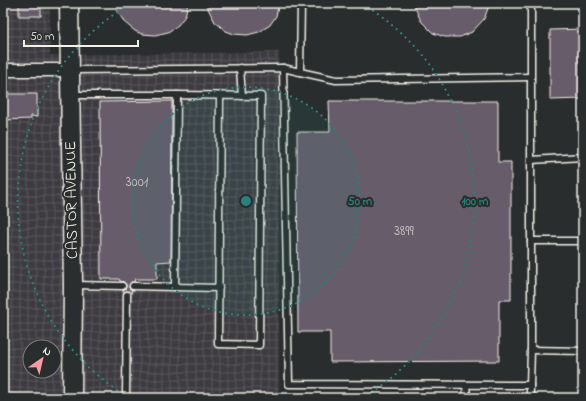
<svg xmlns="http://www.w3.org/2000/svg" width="586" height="401" viewBox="0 0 586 401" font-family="'Indie Flower',sans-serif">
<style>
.industrial{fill:url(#industrial-grid);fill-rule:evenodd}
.building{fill:#665b6b;stroke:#f4f1e8}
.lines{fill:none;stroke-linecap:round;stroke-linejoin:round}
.lane-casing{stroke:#f4f1e8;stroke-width:9}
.street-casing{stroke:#f4f1e8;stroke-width:15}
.secondary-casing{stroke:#f4f1e8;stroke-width:21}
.lane{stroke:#2a2d2e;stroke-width:6}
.street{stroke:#2a2d2e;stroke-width:12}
.secondary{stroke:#2a2d2e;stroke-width:18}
.ring{fill:none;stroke:#26827a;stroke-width:2;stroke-dasharray:2 4}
.labels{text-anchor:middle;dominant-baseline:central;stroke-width:4;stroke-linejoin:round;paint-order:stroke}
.number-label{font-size:14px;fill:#d0ccc9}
.street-label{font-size:16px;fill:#f4f1e8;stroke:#2a2d2e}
.centre{fill:#26827a;stroke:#2a2d2e;stroke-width:2}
.ring-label{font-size:12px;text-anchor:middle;font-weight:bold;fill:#26827a;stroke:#2a2d2e;stroke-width:4;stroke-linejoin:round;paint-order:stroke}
</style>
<defs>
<pattern id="industrial-grid" width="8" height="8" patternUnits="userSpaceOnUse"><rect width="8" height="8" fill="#3c3b40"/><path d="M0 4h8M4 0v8" fill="none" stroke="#59585c"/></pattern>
</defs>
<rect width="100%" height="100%" fill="#2a2d2e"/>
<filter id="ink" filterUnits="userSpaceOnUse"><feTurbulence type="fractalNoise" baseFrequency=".025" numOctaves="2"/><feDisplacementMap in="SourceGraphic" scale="8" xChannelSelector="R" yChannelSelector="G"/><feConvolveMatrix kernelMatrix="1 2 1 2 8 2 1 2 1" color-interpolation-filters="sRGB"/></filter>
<g filter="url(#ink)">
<path class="industrial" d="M 3,3 L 50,3 L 50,55 L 279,52 L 279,398 L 3,398 ZM 30,347 L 54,347 L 54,371 L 30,371 Z"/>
<g class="building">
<rect x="19" y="3" width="22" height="13"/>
<path d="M 113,3 L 188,3 L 185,16 L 178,25 L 168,32 L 155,35 L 142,34 L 135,31 L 124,22 Z"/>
<path d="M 205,3 L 279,3 L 276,16 L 270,25 L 259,32 L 247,35 L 234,34 L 226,31 L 215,22 Z"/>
<path d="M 413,3 L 490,3 L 484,19 L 472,32 L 460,37 L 445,37 L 433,33 L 421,21 Z"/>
<path d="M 583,29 L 583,99 L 550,100 L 550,30 Z"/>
<path d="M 3,94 L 37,94 L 37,117 L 31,116 L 31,119 L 3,120 Z"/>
<path d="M 172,101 L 171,261 L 157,262 L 157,279 L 135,279 L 134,282 L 131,282 L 129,286 L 129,288 L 132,290 L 131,293 L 127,291 L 123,292 L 123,290 L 126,288 L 126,284 L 124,282 L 120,281 L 119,279 L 101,279 L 100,102 Z"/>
<path d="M 329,101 L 498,101 L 498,162 L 511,162 L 511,300 L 499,300 L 499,361 L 330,362 L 330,332 L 298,332 L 297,132 L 330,132 Z"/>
</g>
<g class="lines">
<defs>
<g id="lane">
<path d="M 240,68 L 242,96"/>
<path d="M 283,68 L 289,384 L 530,385 L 531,350 L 531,3"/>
<path d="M 72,70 L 283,68 L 300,72 L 301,3"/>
<path d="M 300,72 L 336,80 L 530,77"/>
<path d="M 72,95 L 177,95"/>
<path d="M 531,160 L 583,157"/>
<path d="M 531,241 L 583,241"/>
<path d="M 74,285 L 122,286"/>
<path d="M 133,286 L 175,287 L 177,95 L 261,96 L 259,345 L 218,344 L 220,96"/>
<path d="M 175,287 L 219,288"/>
<path d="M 531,350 L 583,351"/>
<path d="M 466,385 L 467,398"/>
<path d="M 126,398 L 127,295"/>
<path d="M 530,398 L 530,385"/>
</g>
<path id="street" d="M 3,70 L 69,70"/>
<path id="secondary" d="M 69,3 L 73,285 L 72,398"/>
</defs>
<use href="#lane" class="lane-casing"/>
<use href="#street" class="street-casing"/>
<use href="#secondary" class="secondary-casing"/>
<use href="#lane" class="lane"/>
<use href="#street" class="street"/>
<use href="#secondary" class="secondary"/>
</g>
</g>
<circle cx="246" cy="201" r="114" fill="#26827a" fill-opacity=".12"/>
<g class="ring">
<circle cx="246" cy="201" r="114"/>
<path d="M128 397A229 229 0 0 1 130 4M362 4A229 229 0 0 1 364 397"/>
</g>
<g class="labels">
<g class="number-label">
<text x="137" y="182">3001</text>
<text x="404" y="231">3899</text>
</g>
<g class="street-label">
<text transform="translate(72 200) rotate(-91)">CASTOR AVENUE</text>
</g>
</g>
<circle cx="246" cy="201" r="6" class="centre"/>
<g class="ring-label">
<text x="360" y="205">50 m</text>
<text x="475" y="205">100 m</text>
</g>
<rect width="586" height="401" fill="none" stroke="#2a2d2e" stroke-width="16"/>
<rect x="8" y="8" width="570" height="385" fill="none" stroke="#f4f1e8" stroke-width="1.5" filter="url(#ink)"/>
<g transform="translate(42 359) rotate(34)"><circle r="19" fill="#2a2d2e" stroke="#7b7b78"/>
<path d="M0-3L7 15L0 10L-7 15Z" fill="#ff9aa2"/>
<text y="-6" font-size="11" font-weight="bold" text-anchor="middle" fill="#f4f1e8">N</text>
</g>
<path d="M24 40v6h114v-6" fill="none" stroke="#f4f1e8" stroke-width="2"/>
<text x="30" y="40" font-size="12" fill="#f4f1e8" stroke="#2a2d2e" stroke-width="3" paint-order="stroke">50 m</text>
</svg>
